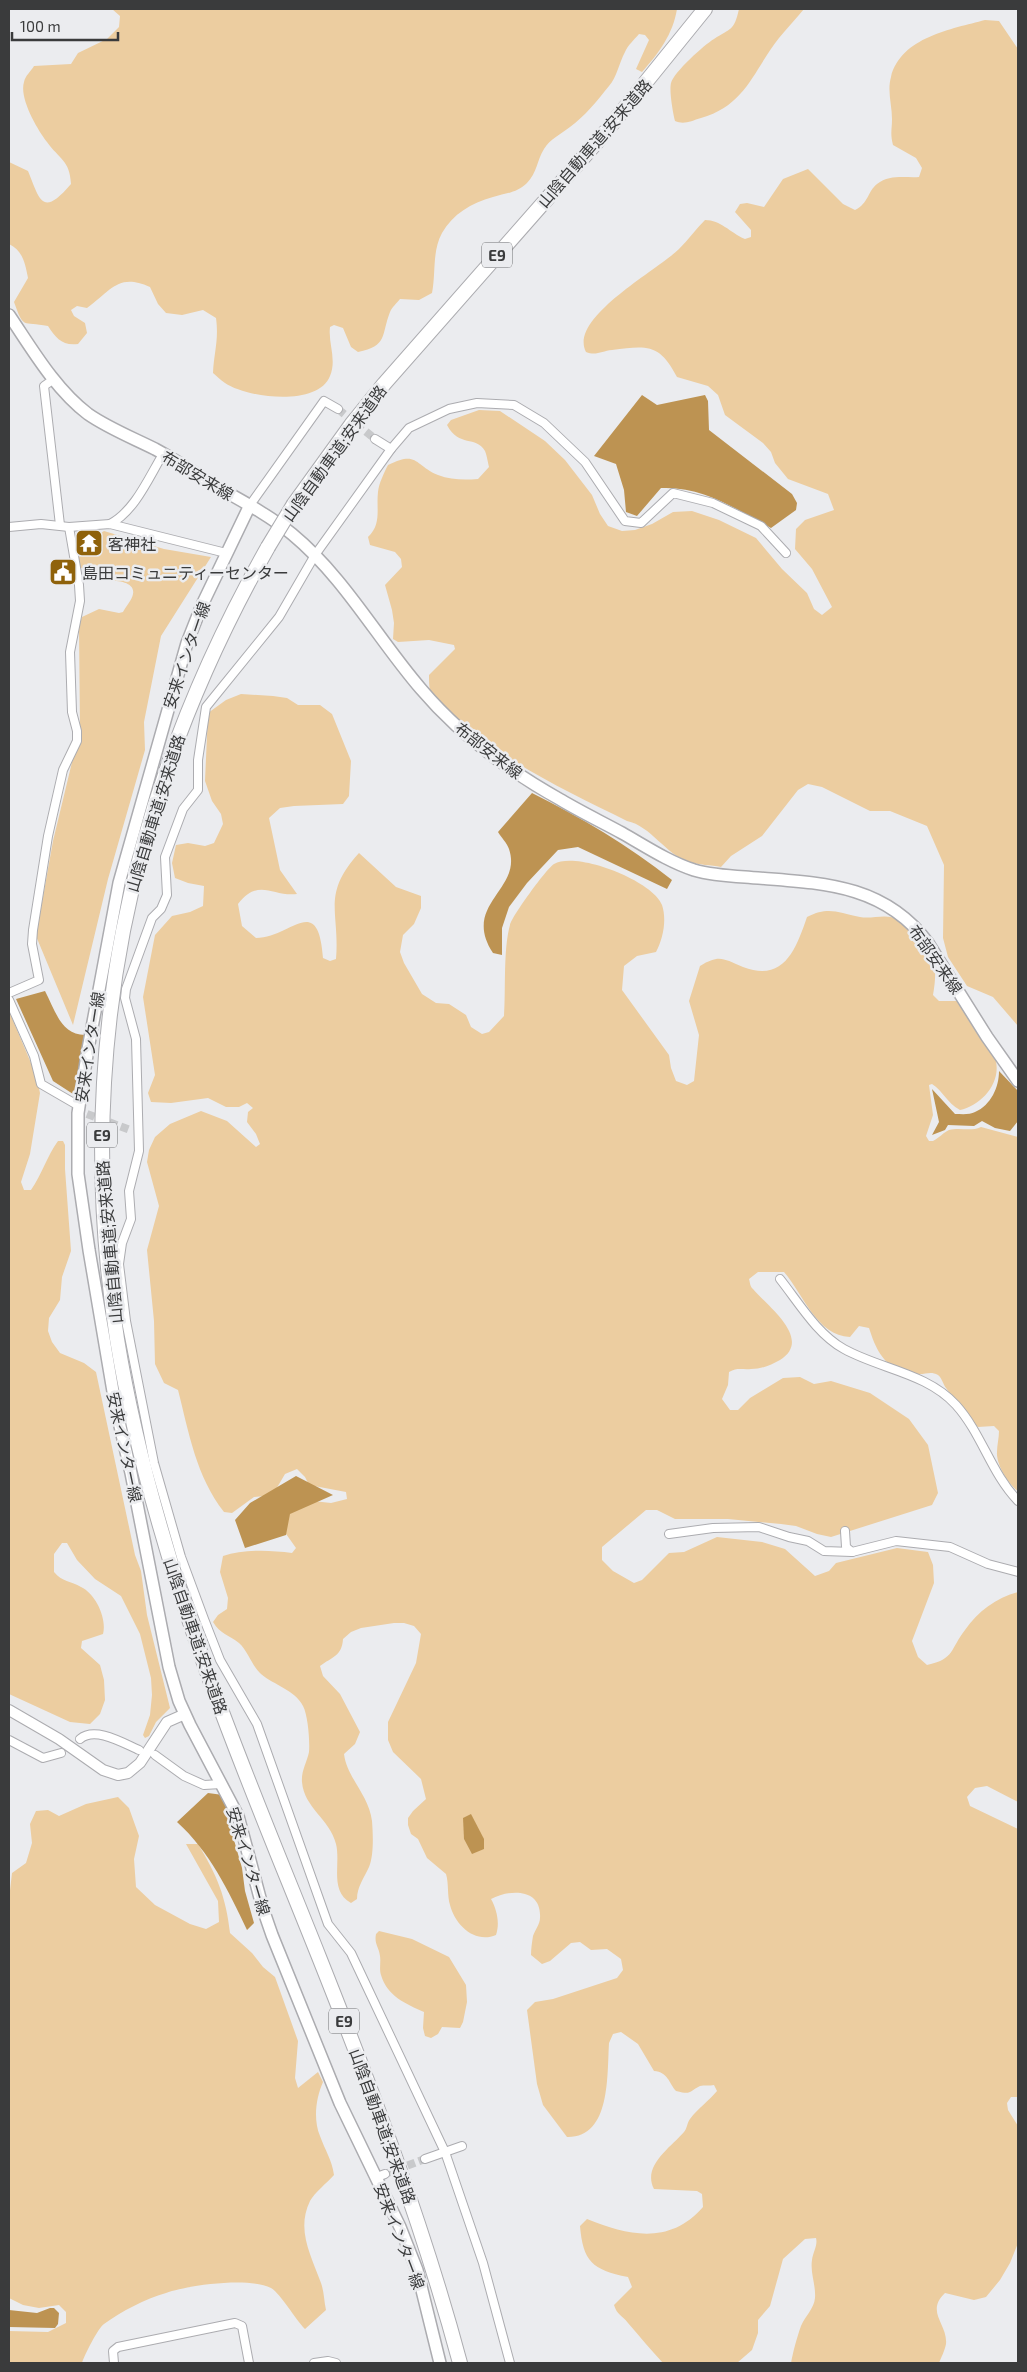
<svg xmlns="http://www.w3.org/2000/svg" width="1027" height="2372" viewBox="0 0 1027 2372" font-family="'Exo 2','Noto Sans JP',sans-serif">
<style>
.green{fill:#eccda0}
.water{fill:#bd9352}
.lines{fill:none;stroke-linecap:round;stroke-linejoin:round}
.minor-tunnel{stroke:#c8c9cb;stroke-width:8;stroke-dasharray:8 4;stroke-linecap:butt}
.minor-casing{stroke:#acacb0;stroke-width:10}
.tertiary-casing{stroke:#acacb0;stroke-width:12}
.secondary-casing{stroke:#acacb0;stroke-width:14}
.motorway-casing{stroke:#acacb0;stroke-width:16}
.minor{stroke:#fff;stroke-width:8}
.tertiary{stroke:#fff;stroke-width:10}
.secondary{stroke:#fff;stroke-width:11}
.motorway{stroke:#fff;stroke-width:14}
.motorway-bridge-casing{stroke:#acacb0;stroke-width:16;stroke-linecap:butt}
.motorway-bridge{stroke:#fff;stroke-width:14}
.labels{text-anchor:middle;dominant-baseline:central;stroke-width:5;stroke-linejoin:round;paint-order:stroke}
.shield{fill:#ebecef;stroke:#6f7072;stroke-width:1}
.shield-label{font-size:15px;font-weight:bold;fill:#3a3b3c}
.street-label{font-size:16px;fill:#3a3b3c;stroke:#ebecef}
.poi-label{font-size:16px;fill:#3a3b3c;stroke:#ebecef;text-anchor:start}
</style>
<rect width="100%" height="100%" fill="#ebecef"/>
<g class="green">
<path d="M 112,9 L 677,9 C 673,34 659,53 642,72 L 636,69 L 649,40 L 645,35 L 639,34 C 634,40 628,45 625,52 C 619,63 617,77 609,86 C 597,101 585,116 570,127 C 561,134 550,139 544,149 C 537,160 537,173 527,183 C 517,193 506,193 493,197 C 471,203 453,214 442,233 C 432,251 436,273 432,293 L 419,300 L 400,299 C 397,303 392,307 390,312 C 381,335 388,346 358,352 L 351,347 L 343,328 L 334,325 L 330,327 C 328,344 337,359 330,376 C 318,407 247,398 225,383 C 220,380 217,376 213,373 C 214,352 219,340 216,318 L 203,310 L 182,315 L 166,313 L 158,304 L 150,287 C 118,273 112,290 87,308 L 77,306 L 71,310 L 74,316 L 85,323 L 87,333 L 78,344 C 62,346 56,338 48,326 C 22,321 24,330 14,302 L 28,278 C 25,263 23,251 9,244 L 9,162 L 28,171 C 40,200 42,218 71,184 C 70,160 59,159 47,142 C 37,129 19,98 24,82 C 25,76 31,71 34,66 L 71,64 L 78,53 L 107,39 L 119,27 L 120,16 Z"/>
<path d="M 739,9 L 804,9 C 796,19 787,28 779,38 C 753,71 746,105 701,118 C 691,121 684,125 675,121 C 673,113 669,91 671,83 C 674,72 704,45 714,39 C 731,28 734,31 739,9 Z"/>
<path d="M 985,20 L 999,21 L 1018,49 L 1018,1026 L 993,997 L 967,986 L 948,957 L 943,938 L 944,865 L 927,826 L 890,811 L 870,811 L 822,787 L 808,784 L 798,790 L 762,836 L 731,856 L 721,867 C 711,865 699,865 689,862 C 665,854 651,826 627,821 C 563,789 492,757 443,704 C 439,700 432,695 430,690 C 429,686 429,680 429,675 L 455,649 L 454,645 L 429,640 L 398,642 L 393,639 L 394,623 L 392,610 L 385,585 L 402,567 L 401,559 L 395,552 L 370,545 L 368,537 C 382,524 376,509 378,492 C 379,483 384,473 388,465 C 418,450 414,465 438,475 C 451,480 464,480 478,479 L 489,467 C 488,463 487,456 485,451 C 476,435 459,448 447,425 L 451,420 L 479,410 L 500,411 L 545,441 L 565,460 L 592,495 L 600,514 L 608,526 L 622,531 L 635,530 L 652,524 L 673,512 L 692,511 L 719,520 L 756,538 L 782,569 L 807,593 L 814,609 L 822,615 L 832,607 L 812,569 L 795,549 L 796,529 L 805,520 L 834,510 L 828,494 L 788,479 L 775,463 L 771,452 L 763,443 L 725,415 L 718,395 L 708,386 L 677,377 C 660,344 648,345 612,350 C 602,351 596,356 586,352 C 568,318 658,270 679,249 C 688,240 696,229 705,220 C 721,220 729,232 745,239 L 751,237 L 751,230 L 735,212 L 740,204 L 747,203 L 764,207 L 783,179 L 808,169 L 843,204 L 855,210 C 869,203 867,192 877,184 C 890,174 905,178 919,177 L 922,168 L 916,158 L 893,145 C 890,133 892,130 892,119 C 892,105 887,91 891,77 C 901,37 952,29 985,20 Z"/>
<path d="M 104,531 L 164,549 L 211,557 L 161,636 L 144,722 L 145,750 L 108,879 L 73,1025 L 36,936 L 53,841 L 80,729 L 79,626 L 82,617 L 99,609 L 119,613 L 123,612 C 126,606 132,600 133,594 C 136,579 107,580 99,581 L 88,570 L 79,567 L 75,551 L 80,547 L 90,549 L 95,546 L 92,539 Z"/>
<path d="M 241,694 L 273,696 L 287,698 L 298,705 L 320,705 L 332,714 L 351,761 L 349,796 L 343,804 L 294,806 L 280,808 L 269,818 L 280,870 L 297,894 C 272,897 259,877 238,904 L 242,926 L 256,938 C 291,938 318,891 323,958 L 330,961 L 336,959 C 340,911 321,895 359,853 L 396,887 L 421,896 L 421,908 L 414,924 L 403,935 L 400,952 L 404,963 L 422,994 L 436,1003 L 449,1004 L 466,1015 L 471,1027 L 482,1034 L 489,1032 L 504,1016 C 506,989 503,950 510,925 C 512,916 547,868 554,864 C 577,851 653,881 662,905 C 667,920 663,939 656,952 L 637,956 L 624,966 L 622,990 L 669,1055 L 671,1068 L 676,1081 L 687,1085 L 694,1081 L 699,1035 L 689,1001 L 700,966 C 720,954 723,959 743,967 C 784,983 796,949 807,917 C 829,906 838,913 860,917 C 870,919 881,915 891,917 C 896,918 902,925 907,928 C 933,950 939,961 933,995 L 939,1001 L 960,1001 C 969,1015 990,1044 995,1058 C 1003,1082 981,1106 960,1110 C 946,1102 944,1092 932,1084 L 929,1085 L 933,1115 L 926,1136 L 929,1141 L 933,1141 C 939,1138 944,1132 949,1130 C 961,1127 970,1132 981,1127 L 1018,1137 L 1018,1491 C 1008,1484 996,1464 997,1452 C 997,1445 999,1438 999,1431 L 994,1426 L 978,1427 C 966,1416 956,1401 946,1388 C 943,1384 942,1378 938,1375 C 931,1371 927,1374 919,1374 C 887,1371 878,1356 869,1328 L 859,1326 L 850,1337 C 817,1336 803,1294 784,1272 L 758,1272 L 749,1279 C 750,1282 750,1287 753,1289 C 766,1305 814,1339 780,1360 C 771,1365 762,1369 751,1369 C 742,1370 738,1367 729,1372 L 728,1385 L 722,1399 L 730,1410 L 738,1410 L 750,1398 L 783,1378 L 800,1377 L 814,1384 L 831,1381 L 870,1393 L 909,1419 L 928,1445 L 938,1493 L 932,1505 L 831,1537 L 817,1534 L 796,1526 L 781,1524 L 728,1519 L 675,1519 L 657,1510 L 646,1510 L 602,1547 L 602,1560 L 613,1571 L 634,1583 L 642,1580 L 669,1553 L 684,1552 L 717,1537 L 762,1542 L 785,1549 L 815,1576 L 829,1571 L 836,1563 L 897,1548 L 928,1552 L 933,1565 L 934,1583 L 912,1641 L 918,1657 L 927,1665 C 955,1659 950,1649 965,1630 C 978,1611 996,1598 1018,1592 L 1018,1802 L 987,1786 L 975,1788 L 967,1797 L 970,1806 L 1018,1829 L 1018,2097 L 1011,2097 L 1007,2103 L 1008,2110 L 1018,2126 L 1018,2243 L 1010,2263 L 1000,2280 L 986,2297 L 974,2300 L 945,2293 C 925,2312 948,2324 946,2344 C 945,2350 941,2358 939,2363 L 791,2363 C 793,2352 797,2337 801,2326 C 805,2316 814,2309 815,2298 C 816,2285 810,2273 812,2260 C 813,2252 818,2245 816,2238 L 805,2239 L 783,2259 L 770,2306 L 758,2320 L 758,2333 L 752,2350 L 737,2363 L 663,2363 C 651,2350 640,2337 628,2323 C 622,2315 617,2315 614,2305 L 632,2287 L 628,2277 C 592,2270 583,2261 580,2226 L 587,2219 C 629,2236 670,2245 703,2207 L 702,2194 L 697,2191 L 654,2189 C 642,2166 670,2148 684,2132 C 687,2129 687,2123 690,2119 C 698,2108 709,2101 717,2091 L 714,2085 C 710,2086 704,2085 700,2086 C 688,2092 692,2095 676,2091 C 669,2083 668,2072 654,2071 L 638,2044 L 621,2032 L 613,2034 L 609,2043 C 607,2075 611,2138 567,2137 L 543,2105 L 537,2084 L 527,2010 L 535,2002 L 553,1999 L 617,1978 L 623,1970 L 621,1959 L 607,1949 L 591,1950 L 580,1942 L 571,1943 L 550,1961 L 542,1964 L 531,1955 C 531,1949 532,1942 533,1936 C 535,1930 540,1924 540,1918 C 542,1888 510,1889 491,1899 C 497,1910 500,1923 496,1935 C 475,1944 455,1925 450,1905 C 447,1895 449,1884 446,1874 L 427,1858 L 418,1839 L 411,1834 L 408,1825 L 408,1818 L 413,1811 L 426,1799 L 421,1779 L 393,1752 L 388,1740 L 388,1722 L 416,1663 L 421,1634 L 414,1626 L 404,1623 L 394,1623 L 361,1628 L 351,1632 L 343,1639 C 342,1656 332,1657 320,1666 L 323,1676 L 340,1694 L 360,1732 L 355,1744 L 344,1754 C 347,1778 369,1795 372,1821 C 373,1834 374,1855 369,1867 C 364,1878 357,1887 357,1899 L 351,1903 C 329,1891 341,1864 336,1844 C 330,1819 304,1808 302,1782 C 301,1771 307,1762 309,1752 C 310,1742 308,1715 303,1706 C 295,1690 274,1685 261,1674 C 252,1666 248,1651 239,1643 C 229,1635 220,1634 213,1622 L 218,1615 L 227,1609 L 228,1598 L 220,1572 L 223,1556 C 243,1549 270,1550 292,1553 L 296,1548 L 284,1531 L 288,1513 L 313,1501 L 331,1503 L 347,1499 L 346,1492 L 309,1485 L 305,1477 L 297,1469 L 285,1474 L 275,1491 L 265,1496 L 254,1497 L 232,1513 L 224,1512 C 196,1476 189,1433 178,1390 L 164,1383 L 155,1364 L 154,1321 L 147,1250 L 159,1206 L 147,1162 L 149,1150 L 155,1137 L 170,1124 L 201,1111 L 227,1121 L 256,1147 L 260,1144 L 256,1134 L 247,1122 L 248,1112 L 253,1108 L 247,1103 L 239,1107 L 226,1107 L 208,1098 L 171,1103 L 151,1102 L 148,1093 L 155,1075 L 143,997 L 155,935 L 172,916 L 190,912 L 203,906 L 204,886 L 188,883 L 175,878 L 172,863 L 176,845 L 188,843 L 205,846 L 214,843 L 223,824 L 221,814 L 212,801 L 205,781 L 208,713 L 226,700 Z"/>
<path d="M 9,1011 L 36,1075 L 40,1093 L 30,1154 L 21,1182 L 24,1190 L 31,1190 C 42,1174 47,1156 58,1141 L 63,1141 L 65,1145 L 65,1169 L 71,1251 L 62,1277 L 60,1300 L 49,1318 L 48,1331 L 52,1342 L 60,1353 L 84,1363 L 96,1372 L 135,1555 L 141,1571 L 147,1615 L 170,1708 L 156,1722 L 149,1736 L 145,1738 L 143,1735 L 150,1715 L 152,1695 L 151,1678 L 140,1634 L 121,1596 L 95,1579 L 77,1560 L 67,1543 L 62,1543 L 54,1554 L 54,1572 C 62,1582 71,1581 81,1587 C 96,1594 107,1619 103,1634 L 82,1641 L 81,1648 L 100,1665 L 104,1680 L 105,1700 L 100,1714 L 90,1724 L 70,1722 L 9,1694 Z"/>
<path d="M 118,1797 L 129,1808 L 139,1836 L 134,1859 L 136,1887 L 155,1905 L 190,1924 L 206,1929 L 219,1922 L 218,1901 L 186,1844 L 198,1844 C 217,1875 226,1897 230,1933 L 252,1953 L 263,1967 L 275,1977 L 298,2041 L 295,2078 L 298,2088 L 318,2072 L 323,2082 C 316,2098 313,2119 320,2136 C 325,2150 332,2160 334,2175 C 327,2183 315,2192 310,2201 C 296,2230 311,2255 321,2283 C 324,2291 324,2301 326,2310 L 305,2329 C 295,2319 281,2294 271,2288 C 250,2277 188,2285 166,2293 C 145,2299 122,2311 104,2324 C 98,2328 84,2356 82,2363 L 9,2363 L 9,2331 L 48,2332 L 66,2323 L 66,2312 L 59,2305 L 39,2308 L 23,2305 L 9,2298 L 9,1899 L 12,1873 L 26,1863 L 32,1843 L 30,1824 L 36,1811 L 48,1810 L 59,1816 L 86,1804 Z"/>
<path d="M 379,1931 L 412,1939 L 449,1957 L 466,1985 L 467,2002 L 463,2022 L 460,2028 L 442,2027 L 438,2034 L 431,2038 L 425,2036 L 423,2028 L 424,2012 C 406,2004 387,1996 381,1975 C 379,1969 381,1962 380,1956 C 379,1947 374,1944 376,1934 Z"/>
</g>
<g class="water">
<path d="M 642,395 L 657,405 L 705,395 L 708,401 L 709,430 L 792,494 L 797,503 L 796,510 L 771,528 C 736,509 703,486 661,488 L 637,516 L 626,512 L 624,490 L 616,464 L 594,456 Z"/>
<path d="M 532,793 C 582,818 628,845 672,880 L 667,889 L 578,847 L 558,850 L 527,883 L 509,907 L 502,928 L 502,955 L 493,953 C 461,904 523,890 509,849 C 507,843 501,837 498,832 Z"/>
<path d="M 45,991 C 55,1010 61,1035 85,1035 L 78,1089 L 73,1094 L 53,1081 L 16,999 Z"/>
<path d="M 999,1071 L 1018,1091 L 1018,1121 L 1010,1131 L 995,1128 L 982,1121 L 974,1126 L 948,1125 L 945,1130 L 932,1135 L 939,1122 L 932,1089 L 955,1114 C 961,1114 970,1115 975,1112 C 991,1105 999,1087 999,1071 Z"/>
<path d="M 296,1476 L 333,1495 L 290,1514 L 286,1535 L 245,1548 L 235,1520 L 250,1503 Z"/>
<path d="M 208,1793 L 223,1795 L 233,1815 L 232,1833 L 242,1868 L 245,1891 L 254,1923 L 247,1930 C 228,1890 210,1852 177,1822 Z"/>
<path d="M 471,1814 L 484,1839 L 484,1849 L 472,1854 L 464,1839 L 463,1818 Z"/>
<path d="M 50,2308 L 54,2308 L 59,2313 L 58,2324 L 55,2328 L 9,2327 L 9,2310 L 37,2313 Z"/>
</g>
<g class="lines">
<g class="minor-tunnel">
<path d="M 338,409 L 375,439"/>
<path d="M 87,1114 L 130,1130"/>
<path d="M 385,2174 L 425,2159"/>
</g>
<defs>
<g id="minor">
<path d="M 54,379 L 44,386 L 60,525"/>
<path d="M 375,439 L 391,449"/>
<path d="M 250,505 L 324,401 L 338,409"/>
<path d="M 110,524 C 135,511 149,477 163,454"/>
<path d="M 9,527 L 41,524 L 69,527 L 110,524 L 226,553"/>
<path d="M 9,993 L 39,980 L 32,944 L 33,930 L 48,836 L 63,770 L 77,741 L 77,731 L 72,712 L 70,652 L 80,601 L 79,585 L 69,527"/>
<path d="M 9,1000 L 34,1056 L 41,1084 L 79,1106"/>
<path d="M 780,1279 C 799,1303 817,1334 844,1349 C 880,1369 927,1373 956,1405 C 982,1434 991,1473 1018,1501"/>
<path d="M 845,1531 L 846,1547 L 852,1552 L 896,1541 L 950,1547 L 988,1564 L 1018,1572"/>
<path d="M 669,1534 L 713,1528 L 759,1527 L 789,1537 L 808,1541 L 824,1551 L 852,1552"/>
<path d="M 80,1739 C 95,1726 123,1743 139,1750"/>
<path d="M 9,1740 L 43,1758 L 61,1753"/>
<path d="M 155,1755 L 184,1776 L 204,1785 L 221,1784"/>
<path d="M 425,2159 L 462,2146"/>
<path d="M 377,2177 L 385,2174"/>
<path d="M 114,2363 L 113,2351 L 118,2347 L 235,2323 L 242,2326 L 249,2363"/>
<path d="M 314,2363 L 328,2361 L 336,2363"/>
<path d="M 510,2363 L 483,2263 L 445,2152 L 351,1953 L 328,1924 L 257,1724 L 220,1660 L 204,1619 L 181,1557 L 154,1463 L 126,1321 L 119,1264 L 122,1243 L 131,1219 L 129,1191 L 139,1151 L 136,1039 L 125,998 L 126,989 L 152,918 L 161,909 L 167,895 L 165,857 L 183,809 L 198,790 L 198,760 L 206,707 L 279,617 L 315,555 L 391,449 L 409,428 L 449,409 L 477,403 L 514,405 L 544,423 L 585,462 L 625,521 L 641,523 L 673,493 L 713,503 L 761,526 L 786,553"/>
</g>
<path id="tertiary" d="M 9,1710 L 59,1739 L 103,1770 L 118,1775 L 128,1773 L 140,1763 L 167,1722 L 185,1714"/>
<g id="secondary">
<path d="M 9,315 C 32,349 55,389 88,414 C 108,428 133,438 155,449 C 177,461 198,475 219,488 C 244,502 270,516 292,534 C 345,578 377,638 421,689 C 460,735 509,771 561,800 C 581,812 602,822 622,833 C 645,846 669,862 694,870 C 711,875 728,876 745,877 C 815,883 882,881 928,943 L 987,1037 L 1018,1081"/>
<path d="M 250,505 L 202,605 L 187,643 L 119,883 L 88,1049 L 78,1113 L 78,1174 L 89,1250 L 116,1409 L 131,1473 L 169,1667 L 179,1701 L 190,1725 L 238,1816 L 263,1909 L 272,1935 L 340,2103 L 400,2227 L 417,2270 L 440,2363"/>
</g>
<g id="motorway">
<path d="M 294,504 L 351,425 L 384,384 L 603,135 L 705,9"/>
<path d="M 268,547 C 127,796 73,1056 117,1339 C 135,1450 167,1558 204,1663 C 239,1762 280,1859 319,1957 C 372,2090 423,2225 460,2363"/>
</g>
</defs>
<use href="#minor" class="minor-casing"/>
<use href="#tertiary" class="tertiary-casing"/>
<use href="#secondary" class="secondary-casing"/>
<use href="#motorway" class="motorway-casing"/>
<use href="#minor" class="minor"/>
<use href="#tertiary" class="tertiary"/>
<use href="#secondary" class="secondary"/>
<use href="#motorway" class="motorway"/>
<defs>
<path id="motorway-bridge" d="M 268,547 L 294,504"/>
</defs>
<use href="#motorway-bridge" class="motorway-bridge-casing"/>
<use href="#motorway-bridge" class="motorway-bridge"/>
</g>
<defs>
<symbol id="temple-square" viewBox="-11 -11 22 22"><rect x="-9" y="-9" width="18" height="18" rx="4" fill="#8f620b" stroke="#ebecef"/><path d="M0-6L5-2H3V0L6.5 2.5H4V6H1.5V3h-3V6H-4V2.5H-6.5L-3 0V-2H-5Z" fill="#fff"/></symbol>
<symbol id="civic-square" viewBox="-11 -11 22 22"><rect x="-9" y="-9" width="18" height="18" rx="4" fill="#8f620b" stroke="#ebecef"/><path d="M-.6-6.5H3V-4.5H.6V-3L4-1V1h2V6H-6V1h2V-1L-.6-3ZM-1.2 2.5V6h2.4V2.5Z" fill="#fff"/></symbol>
</defs>
<g fill-rule="evenodd">
<use href="#temple-square" x="73" y="527" width="32" height="32"/>
<use href="#civic-square" x="47" y="556" width="32" height="32"/>
</g>
<g class="labels">
<g class="shield">
<rect x="482" y="242.5" width="30" height="25" rx="4"/>
<rect x="87" y="1122.5" width="30" height="25" rx="4"/>
<rect x="329" y="2008.5" width="30" height="25" rx="4"/>
</g>
<g class="shield-label">
<text x="497" y="255">E9</text>
<text x="102" y="1135">E9</text>
<text x="344" y="2021">E9</text>
</g>
<g class="street-label">
<text transform="translate(594 143) rotate(-49)">山陰自動車道;安来道路</text>
<text transform="translate(334 453) rotate(-54)">山陰自動車道;安来道路</text>
<text transform="translate(198 475) rotate(31)">布部安来線</text>
<text transform="translate(186 655) rotate(-71)">安来インター線</text>
<text transform="translate(489 750) rotate(38)">布部安来線</text>
<text transform="translate(155 813) rotate(-73)">山陰自動車道;安来道路</text>
<text transform="translate(936 959) rotate(55)">布部安来線</text>
<text transform="translate(89 1047) rotate(-81)">安来インター線</text>
<text transform="translate(109 1242) rotate(-95)">山陰自動車道;安来道路</text>
<text transform="translate(125 1447) rotate(78)">安来インター線</text>
<text transform="translate(196 1636) rotate(71)">山陰自動車道;安来道路</text>
<text transform="translate(249 1861) rotate(73)">安来インター線</text>
<text transform="translate(383 2126) rotate(70)">山陰自動車道;安来道路</text>
<text transform="translate(400 2236) rotate(69)">安来インター線</text>
</g>
<g class="poi-label">
<text x="108" y="543">客神社</text>
<text x="82" y="572">島田コミュニティーセンター</text>
</g>
</g>
<rect width="1027" height="2372" fill="none" stroke="#3a3b3c" stroke-width="20"/>
<path d="M12 32v8h106v-8" fill="none" stroke="#3a3b3c" stroke-width="2.5"/>
<text x="20" y="32" font-size="15" fill="#3a3b3c" stroke="#ebecef" stroke-width="4" paint-order="stroke">100 m</text>
</svg>
